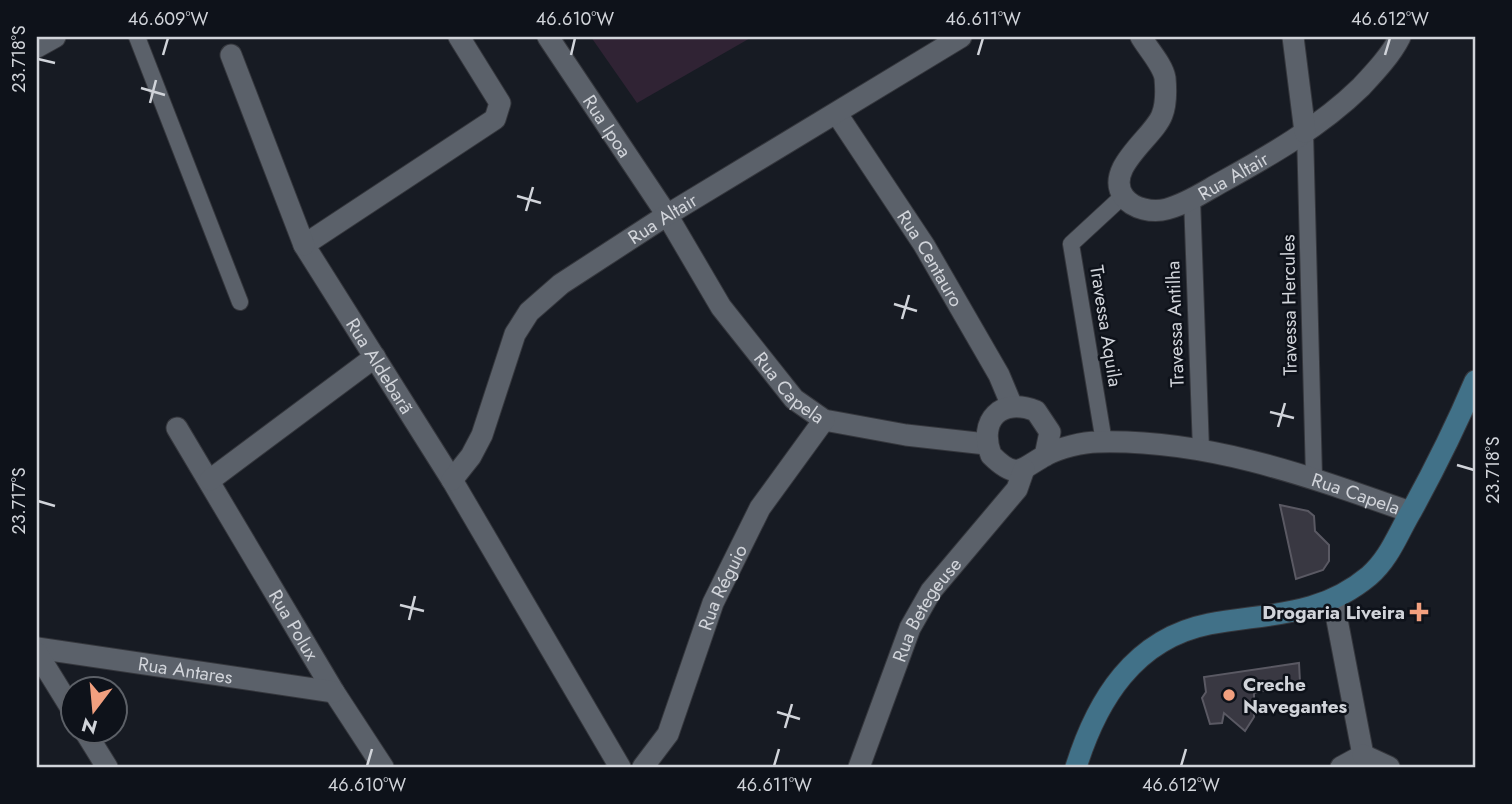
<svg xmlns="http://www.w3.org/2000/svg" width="1512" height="804" viewBox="0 0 1512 804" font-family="Jost,sans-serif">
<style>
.green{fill:#302334}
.building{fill:#393842;stroke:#5a5963;stroke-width:2}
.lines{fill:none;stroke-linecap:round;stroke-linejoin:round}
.service-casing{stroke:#35373d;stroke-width:18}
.minor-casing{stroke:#35373d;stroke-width:23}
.secondary-casing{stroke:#35373d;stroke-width:23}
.service{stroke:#5b616a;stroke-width:16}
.minor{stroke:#5b616a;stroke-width:21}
.secondary{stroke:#417188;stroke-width:21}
.ticks{fill:none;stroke:#d1d4da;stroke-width:2.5}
.poi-dot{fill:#f2a07f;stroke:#0e121a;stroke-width:2.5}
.labels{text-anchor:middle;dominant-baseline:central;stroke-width:5;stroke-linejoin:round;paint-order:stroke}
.street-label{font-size:19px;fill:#d1d4da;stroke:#0e121a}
.poi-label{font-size:19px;font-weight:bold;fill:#d1d4da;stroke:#0e121a;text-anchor:end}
.neatline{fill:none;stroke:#d1d4da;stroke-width:2.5}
.ticks-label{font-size:18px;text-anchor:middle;fill:#d1d4da}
</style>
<rect width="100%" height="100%" fill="#171b23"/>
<path class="green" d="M 591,37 L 752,37 L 637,103 Z"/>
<g class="building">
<path d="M 1280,505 L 1308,511 L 1314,516 L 1315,531 L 1329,545 L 1329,561 L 1323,570 L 1296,579 Z"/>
<path d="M 1299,663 L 1300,682 L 1254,693 L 1254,717 L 1245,731 L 1224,713 L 1222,723 L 1210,724 L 1202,698 L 1206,692 L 1204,677 Z"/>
</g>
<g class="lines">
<defs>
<g id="service">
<path d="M 137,37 L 240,302"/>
<path d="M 1305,132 L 1314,477"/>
<path d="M 1192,198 L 1201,450"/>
<path d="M 1104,442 L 1071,244 L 1123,196"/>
</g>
<g id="minor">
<path id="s1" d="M 459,37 L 500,103 L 495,119 L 304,245 L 452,480 L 620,767"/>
<path id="s2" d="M 548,37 L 667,215 L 721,307 L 794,399 L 824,420 L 906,435 L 986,444"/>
<path id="s3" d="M 1141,37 C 1148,49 1163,65 1165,78 C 1166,89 1166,105 1162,115 C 1154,137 1103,169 1124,197 C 1133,209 1153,213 1167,209 C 1186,204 1204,192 1220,183 C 1269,156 1320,127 1361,87 C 1375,72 1391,55 1400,37"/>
<path d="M 1293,37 L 1305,132"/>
<path d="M 37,47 L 55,37"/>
<path d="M 231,55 L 304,245"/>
<path id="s4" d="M 837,114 L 924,245 L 999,375 L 1012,406"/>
<path id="s5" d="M 177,428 L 334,692 L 383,767"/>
<path id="s6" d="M 1045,456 L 1050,432 L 1036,411 C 1001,397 978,420 991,455 C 1017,481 1021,469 1046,455 C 1060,448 1082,442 1098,442 C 1207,439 1308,476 1410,512"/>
<path d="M 210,480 L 375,357"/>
<path id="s7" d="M 452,480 L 471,456 L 482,435 L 515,334 L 529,312 L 561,284 L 667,215 L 961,37"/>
<path d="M 1333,599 L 1363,755 L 1341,767"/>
<path id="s8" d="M 37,648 L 334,692"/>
<path d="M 37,653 L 74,713"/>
<path d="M 84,730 L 107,767"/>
<path d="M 1363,755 L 1389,767"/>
<path id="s9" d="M 643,767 L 668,734 L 713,603 L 760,508 L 824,420"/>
<path id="s10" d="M 859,767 L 910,628 L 931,591 L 1017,489 L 1024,469"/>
</g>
<path id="secondary" d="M 1076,767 C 1097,700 1134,639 1209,624 C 1268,613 1320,617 1369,576 C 1390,558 1398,533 1412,510 C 1435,468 1456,426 1475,381"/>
</defs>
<use href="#service" class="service-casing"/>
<use href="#minor" class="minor-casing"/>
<use href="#secondary" class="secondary-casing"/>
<use href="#service" class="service"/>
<use href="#minor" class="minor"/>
<use href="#secondary" class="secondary"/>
</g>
<path class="ticks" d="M 163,55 L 168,38M 571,55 L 575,38M 978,55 L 983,38M 1385,55 L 1390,38M 38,59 L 55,63M 141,88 L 165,95M 150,103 L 156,80M 517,196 L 541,203M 526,211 L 533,187M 894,304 L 917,311M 902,319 L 909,295M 1270,412 L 1294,418M 1278,427 L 1285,403M 1457,465 L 1474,470M 38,501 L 55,506M 400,605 L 424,611M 409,620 L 415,596M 777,712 L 800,719M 785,728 L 792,704M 367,766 L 372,749M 774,766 L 779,749M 1181,766 L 1186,749"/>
<g class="poi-dot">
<path d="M1415.5 601.5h7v7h7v7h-7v7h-7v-7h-7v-7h7z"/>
<circle cx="1229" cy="695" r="7"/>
</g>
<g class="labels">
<g class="street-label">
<text stroke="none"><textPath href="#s2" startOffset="107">Rua Ipoa</textPath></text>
<text stroke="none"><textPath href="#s3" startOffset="303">Rua Altair</textPath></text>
<text stroke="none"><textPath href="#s7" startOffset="350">Rua Altair</textPath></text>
<text stroke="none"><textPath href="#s4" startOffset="172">Rua Centauro</textPath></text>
<text transform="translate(1289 305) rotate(-91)">Travessa Hercules</text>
<text transform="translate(1175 324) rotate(-92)">Travessa Antilha</text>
<text transform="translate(1106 326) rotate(81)">Travessa Aquila</text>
<text stroke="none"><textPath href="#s1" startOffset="466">Rua Aldebarã</textPath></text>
<text stroke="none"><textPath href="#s2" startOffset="427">Rua Capela</textPath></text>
<text stroke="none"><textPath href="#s6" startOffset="518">Rua Capela</textPath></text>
<text stroke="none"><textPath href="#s9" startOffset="198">Rua Réguio</textPath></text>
<text stroke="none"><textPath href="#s10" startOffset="172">Rua Betegeuse</textPath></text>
<text stroke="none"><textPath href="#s5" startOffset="229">Rua Polux</textPath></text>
<text stroke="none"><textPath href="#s8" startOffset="150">Rua Antares</textPath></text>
</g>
<g class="poi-label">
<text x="1405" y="612">Drogaria Liveira</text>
<text x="1243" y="684" text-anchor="start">Creche<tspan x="1243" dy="22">Navegantes</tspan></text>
</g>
</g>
<rect width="1512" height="804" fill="none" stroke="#0e121a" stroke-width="77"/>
<g transform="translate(94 710) rotate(196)"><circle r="33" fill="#0e121a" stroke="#5c6067" stroke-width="2"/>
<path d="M0-5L12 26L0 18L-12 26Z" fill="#f2a07f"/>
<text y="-10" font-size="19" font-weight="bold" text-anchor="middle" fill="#d1d4da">N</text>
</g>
<rect x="38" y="38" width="1436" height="728" class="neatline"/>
<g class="ticks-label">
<text x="168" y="25">46.609°W</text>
<text x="575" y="25">46.610°W</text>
<text x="983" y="25">46.611°W</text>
<text x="1390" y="25">46.612°W</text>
<text transform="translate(19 59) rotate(-90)" y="6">23.718°S</text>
<text transform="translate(1493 470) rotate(-90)" y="6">23.718°S</text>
<text transform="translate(19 501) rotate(-90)" y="6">23.717°S</text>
<text x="367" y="791">46.610°W</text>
<text x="774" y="791">46.611°W</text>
<text x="1181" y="791">46.612°W</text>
</g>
</svg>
